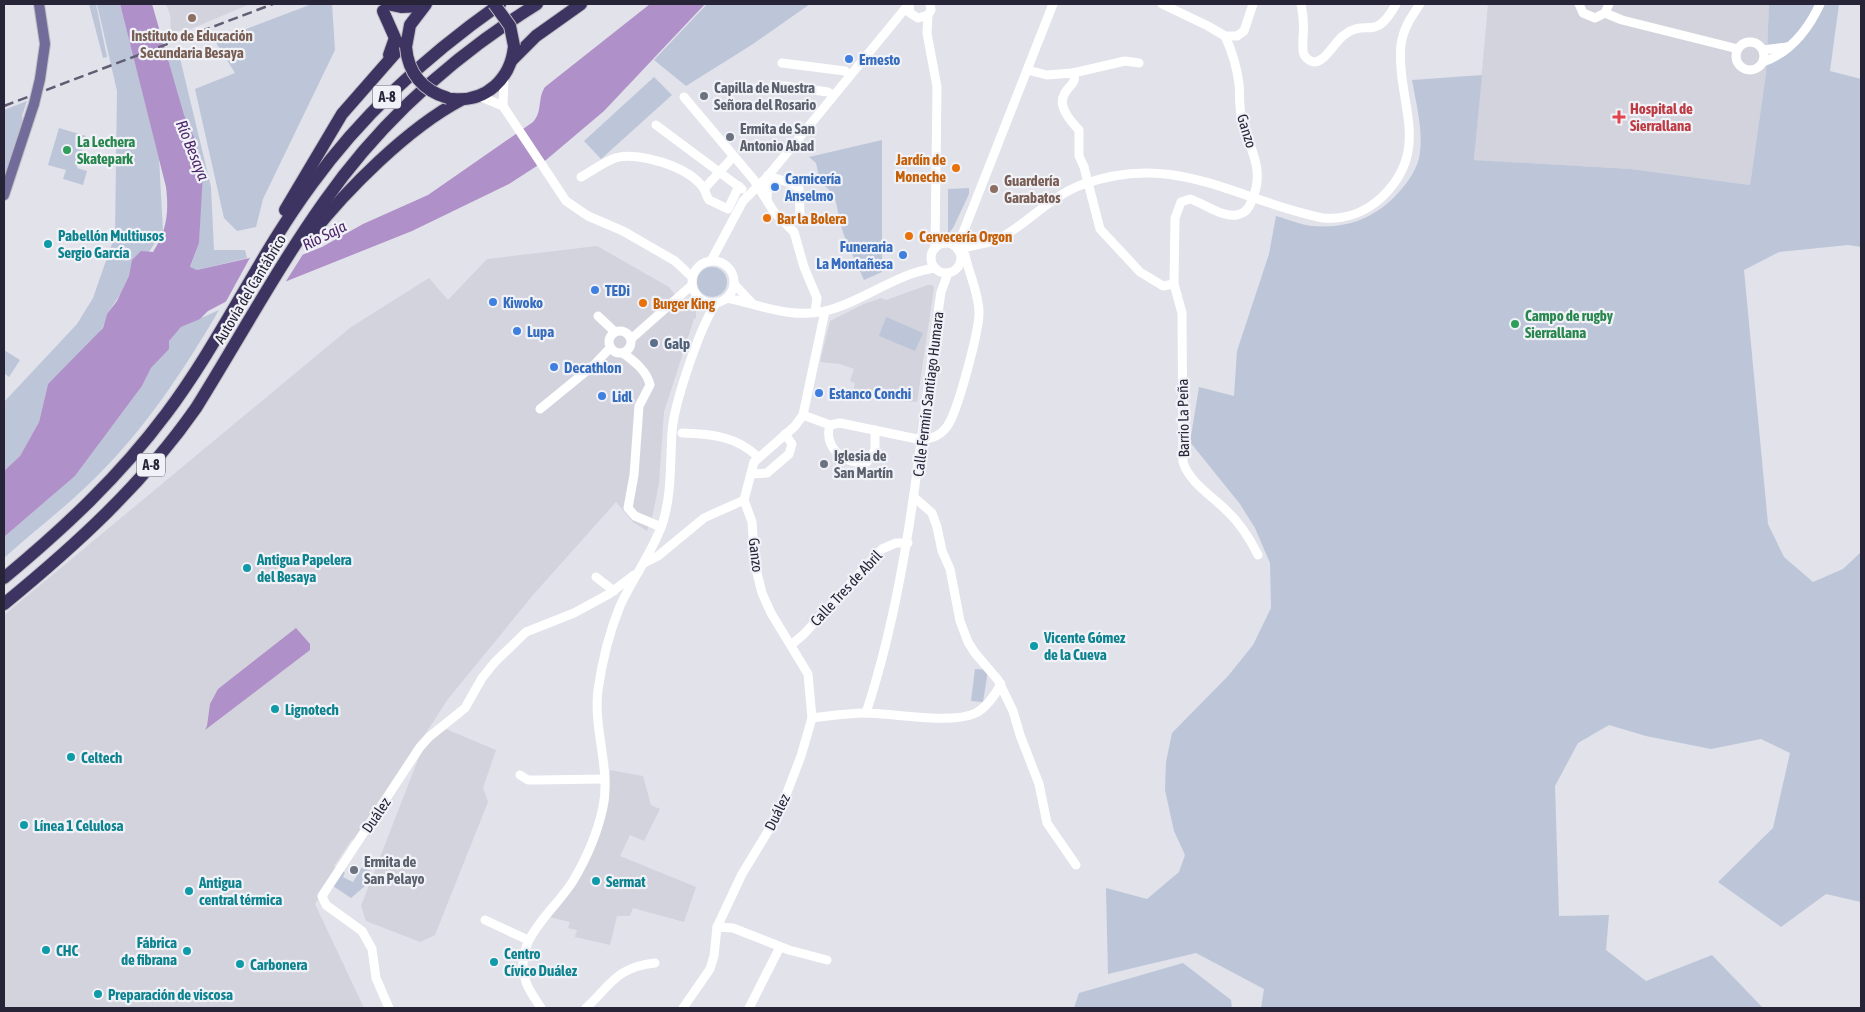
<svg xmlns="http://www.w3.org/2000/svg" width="1865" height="1012" viewBox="0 0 1865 1012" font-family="'Asap Condensed',sans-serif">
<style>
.built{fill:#d3d3dd}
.green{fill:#bdc6d8}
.water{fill:#b090c8}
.pier{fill:#e1e2ea}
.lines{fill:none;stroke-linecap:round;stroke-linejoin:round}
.major-casing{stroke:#bebdc3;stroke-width:12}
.highway-casing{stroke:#bebdc3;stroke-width:14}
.minor{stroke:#fff;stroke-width:9}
.major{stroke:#726c9a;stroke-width:10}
.highway{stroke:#3d3461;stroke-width:12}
.rail{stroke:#615e74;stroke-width:2.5;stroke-dasharray:10 5;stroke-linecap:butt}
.major-bridge-casing{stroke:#bebdc3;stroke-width:12;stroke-linecap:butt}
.highway-bridge-casing{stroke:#bebdc3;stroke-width:14;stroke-linecap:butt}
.minor-bridge{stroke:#fff;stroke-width:9}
.major-bridge{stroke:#726c9a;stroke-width:10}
.highway-bridge{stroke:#3d3461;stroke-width:12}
.education-dot{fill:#8d6e63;stroke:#f1f2f7;stroke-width:2}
.shop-dot{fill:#3f7fe0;stroke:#f1f2f7;stroke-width:2}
.worship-dot{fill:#6b7280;stroke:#f1f2f7;stroke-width:2}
.health-dot{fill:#e0444e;stroke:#f1f2f7;stroke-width:2}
.leisure-dot{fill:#2e9e5b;stroke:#f1f2f7;stroke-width:2}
.food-dot{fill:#e8710a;stroke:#f1f2f7;stroke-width:2}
.culture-dot{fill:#0f9aa8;stroke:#f1f2f7;stroke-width:2}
.service-dot{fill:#5c6f8a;stroke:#f1f2f7;stroke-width:2}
.labels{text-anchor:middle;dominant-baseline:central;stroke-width:4.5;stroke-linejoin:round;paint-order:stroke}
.shield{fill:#f1f2f7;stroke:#646271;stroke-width:1}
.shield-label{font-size:14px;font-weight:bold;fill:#272438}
.education-label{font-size:15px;font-weight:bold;fill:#785e54;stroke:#f1f2f7}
.shop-label{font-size:15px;font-weight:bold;fill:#366cbe;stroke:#f1f2f7;text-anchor:start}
.worship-label{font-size:15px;font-weight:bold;fill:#5b616d;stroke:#f1f2f7;text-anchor:start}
.health-label{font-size:15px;font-weight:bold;fill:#be3a42;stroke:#f1f2f7;text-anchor:start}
.street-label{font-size:15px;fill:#272438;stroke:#f1f2f7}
.leisure-label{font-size:15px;font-weight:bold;fill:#27864d;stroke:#f1f2f7;text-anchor:start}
.food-label{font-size:15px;font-weight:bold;fill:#c56008;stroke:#f1f2f7;text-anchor:start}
.culture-label{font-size:15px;font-weight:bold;fill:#0d838f;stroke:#f1f2f7;text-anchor:start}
.service-label{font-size:15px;font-weight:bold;fill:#4e5e75;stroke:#f1f2f7;text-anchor:start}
.water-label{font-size:16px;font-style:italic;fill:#4e266c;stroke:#f1f2f7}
</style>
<rect width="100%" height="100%" fill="#e1e2ea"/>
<g class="built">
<path d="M 166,4 L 250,4 L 191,29 L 171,32 L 170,14 Z"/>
<path d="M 1488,4 L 1769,4 L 1766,73 L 1750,185 L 1631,169 L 1474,160 Z"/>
<path d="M 597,246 L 669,287 L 683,305 L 689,305 L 696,311 L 696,318 L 694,319 L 664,412 L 659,483 L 653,514 L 647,531 L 633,522 L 616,502 L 533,595 L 448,699 L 356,841 L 352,839 L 334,866 L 338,869 L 315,904 L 364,1008 L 4,1008 L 4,615 L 351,327 L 429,278 L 448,300 L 487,259 Z"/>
<path d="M 928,285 L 932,285 L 934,288 L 917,402 L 852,398 L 855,383 L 850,381 L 854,369 L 840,364 L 820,362 L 830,321 L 864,304 L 881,298 L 886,300 Z"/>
<path d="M 446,729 L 496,750 L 483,788 L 488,802 L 435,935 L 420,942 L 366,921 L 361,906 L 421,752 L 430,740 Z"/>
<path d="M 610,770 L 643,776 L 651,805 L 660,809 L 644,841 L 630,835 L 620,856 L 696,887 L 684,922 L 633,908 L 630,916 L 617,916 L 610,945 L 575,937 L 577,930 L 568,928 L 570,922 L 549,917 L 594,846 L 601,830 L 609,802 Z"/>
</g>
<g class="green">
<path d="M 89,4 L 96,4 L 107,57 L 103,58 Z"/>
<path d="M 97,4 L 120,4 L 159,158 L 163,231 L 107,314 L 103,327 L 96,337 L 48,384 L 39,422 L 20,456 L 4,471 L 4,402 L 77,324 L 93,298 L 115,235 L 117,91 Z"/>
<path d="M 312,4 L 332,4 L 335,50 L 263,199 L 256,227 L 237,231 L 224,218 L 195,89 L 235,73 L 215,41 Z"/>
<path d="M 707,4 L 810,4 L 753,44 L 686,86 L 654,60 Z"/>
<path d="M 1769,4 L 1839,4 L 1830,71 L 1861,79 L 1861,247 L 1848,245 L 1779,252 L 1744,270 L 1768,524 L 1784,557 L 1813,582 L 1843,569 L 1861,552 L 1861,902 L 1826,894 L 1781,927 L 1718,882 L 1773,828 L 1790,753 L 1761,739 L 1711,749 L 1646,736 L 1609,725 L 1578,743 L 1555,786 L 1559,916 L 1609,915 L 1606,950 L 1646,981 L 1712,955 L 1763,1008 L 1261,1008 L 1264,989 L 1196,953 L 1108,974 L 1106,888 L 1147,899 L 1179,872 L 1185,855 L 1174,831 L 1165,790 L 1166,762 L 1172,733 L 1228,676 L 1253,645 L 1271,608 L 1270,563 L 1255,528 L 1240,504 L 1190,442 L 1199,387 L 1234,396 L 1237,351 L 1269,254 L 1276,216 C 1287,219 1301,225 1313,226 C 1347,229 1376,218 1399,192 C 1408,182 1419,167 1420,152 C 1423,129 1416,103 1412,80 L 1482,75 L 1474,160 L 1631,169 L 1750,185 L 1766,73 Z"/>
<path d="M 179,54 L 211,187 L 214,250 L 245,250 L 247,258 L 197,270 L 190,268 L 199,243 L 200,209 L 166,56 Z"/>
<path d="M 654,77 L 672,95 L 601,159 L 584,141 Z"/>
<path d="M 27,101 L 22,116 L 23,124 L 19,137 L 4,179 L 4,110 Z"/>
<path d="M 59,128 L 86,136 L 77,168 L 87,171 L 83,185 L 63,179 L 66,170 L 48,165 Z"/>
<path d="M 882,140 L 882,272 L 864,280 C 857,263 847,246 842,229 C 834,204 842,201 820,181 L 816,163 L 809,157 Z"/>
<path d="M 969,188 L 969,194 L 953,228 L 948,234 L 948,189 Z"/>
<circle cx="712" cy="282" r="15"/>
<path d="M 219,310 C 184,370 145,429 95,478 C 67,506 34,531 4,558 L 4,537 L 75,476 L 142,386 L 151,368 L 168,349 L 169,341 L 174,334 L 181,327 Z"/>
<path d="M 886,317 L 923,333 L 915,351 L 879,336 Z"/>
<path d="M 4,350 L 20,360 L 9,377 L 4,373 Z"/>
<path d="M 975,669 L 988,670 L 983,702 L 971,701 Z"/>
<path d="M 362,867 L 371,871 L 365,886 L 351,898 L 333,886 L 341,870 L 345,873 L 343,877 L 353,882 Z"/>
<path d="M 1183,963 L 1231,1000 L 1232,1008 L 1074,1008 L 1079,993 Z"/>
</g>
<g class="water">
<path d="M 120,4 L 152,4 L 184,115 L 196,142 L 203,173 L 199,243 L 190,267 L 197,270 L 254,257 L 297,257 L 322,247 L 363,224 L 428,195 L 533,122 C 543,111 537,99 545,87 L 650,4 L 705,4 L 604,111 L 546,160 L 509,184 L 412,231 L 282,283 L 229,300 L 208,311 L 200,319 L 181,327 L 169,341 L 169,349 L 151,368 L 142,386 L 75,476 L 4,537 L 4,471 L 20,456 L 39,422 L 48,384 L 103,328 L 107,314 L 117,301 L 129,276 L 132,260 L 141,251 L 153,252 C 167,231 169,212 166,187 Z"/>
<path d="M 296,628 L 310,644 L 310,650 L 205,730 L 207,726 L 210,704 L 218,689 Z"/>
</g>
<path class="pier" d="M 276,251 L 297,254 L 305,251 L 283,286 L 239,298 L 223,307 L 252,254 Z"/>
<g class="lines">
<defs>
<g id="major">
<path d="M 39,4 L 45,44 L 40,79"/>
<path d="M 4,195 L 34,104"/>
</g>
<g id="highway">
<path d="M 387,4 L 401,7 L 423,6"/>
<path d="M 383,11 L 395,38 L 389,55"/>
<path d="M 406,47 L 410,25 L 426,4"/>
<path d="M 512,60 L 536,36 L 581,4"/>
<path d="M 453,99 C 486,102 511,79 514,46"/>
<path d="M 285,210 L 342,114 L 406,41"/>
<path d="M 310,236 C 347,189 408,128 461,100"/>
<path d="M 4,578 C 64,528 119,477 166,414 C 221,341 258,257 312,184 C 363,113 429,54 500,4"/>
<path d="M 4,604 C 76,545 143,484 196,408 C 239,339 278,267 324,202 C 380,122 455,55 537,4"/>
</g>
</defs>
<use href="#major" class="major-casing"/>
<use href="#highway" class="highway-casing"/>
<g class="minor">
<path d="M 909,4 L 910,13 L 918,18 L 928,15 L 931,10 L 930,4"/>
<path d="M 1162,4 L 1208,26 L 1225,36 L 1237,36 L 1244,31 L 1253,4"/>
<path d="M 1301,4 C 1306,25 1302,32 1303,50 C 1303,54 1306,58 1309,60 C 1322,69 1334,42 1344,35 C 1368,17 1374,44 1396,4"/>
<path d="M 1579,4 L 1583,13 L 1595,18 L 1605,13 L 1609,4"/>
<path d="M 1605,13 L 1622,20 L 1738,49"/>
<path d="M 928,15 L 927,33 L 937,87 L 935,248"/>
<path d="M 1225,36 C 1232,51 1237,68 1239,84 C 1240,94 1239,105 1241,115 C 1246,145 1267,166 1252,200 C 1250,206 1247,212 1240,214 C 1225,220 1204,203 1190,199 L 1181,202 L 1175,218 L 1174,284 L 1182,313 L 1183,462 C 1189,482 1212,496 1227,511 C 1240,523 1250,539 1258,555"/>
<circle cx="1750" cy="56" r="14"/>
<path d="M 1763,50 L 1787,47"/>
<path d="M 1763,62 C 1791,52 1808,30 1820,4"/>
<path d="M 782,63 L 845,71 L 850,75"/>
<path d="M 1027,70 L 1047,75 L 1073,73 C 1083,89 1040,90 1079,130 L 1079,156 L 1084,167"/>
<path d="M 1073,73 L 1125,61 L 1139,63"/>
<path d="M 504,77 L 503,106 L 566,201 L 588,216 L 623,231 L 675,261 L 692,277"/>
<path d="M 784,86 L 828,92 L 833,95"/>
<path d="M 479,96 L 503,106"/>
<path d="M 684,97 L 754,180 L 774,212 L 794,232 L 804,267 L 817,298 L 815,312"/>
<path d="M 656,125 L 742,189"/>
<path d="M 768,175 C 778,181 792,180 799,189 L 800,215 L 788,226"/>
<path d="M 581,177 C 592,171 604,162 615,158 C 639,151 690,167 704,189 C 706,192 706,196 709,200 L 728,209 L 739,186"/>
<path d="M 704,189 L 733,157"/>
<path d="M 1092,198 L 1100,229 L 1140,272 L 1163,286 L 1174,284"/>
<path d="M 767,201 L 768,176"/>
<circle cx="946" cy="258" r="15"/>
<path d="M 957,248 L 1053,4"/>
<path d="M 958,250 C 972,244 988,245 1002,237 C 1029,222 1050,197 1081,185 C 1175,150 1235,200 1323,218 C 1345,220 1366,212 1382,197 C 1433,148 1396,102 1401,45 C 1403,29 1411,17 1420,4"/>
<circle cx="713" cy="282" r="21"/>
<path d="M 711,261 L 743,201 L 768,176 L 908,5"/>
<path d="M 734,284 L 752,303"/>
<path d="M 727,298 C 760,305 792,319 825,311 C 863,302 896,273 935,268"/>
<path d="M 598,316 L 615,332"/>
<circle cx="620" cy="342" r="11"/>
<path d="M 631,339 L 692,285"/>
<path d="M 623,353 C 634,361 647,371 650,385 L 639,406 L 634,475 L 628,508 L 635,516 L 661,527"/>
<path d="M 540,409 L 594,365 L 610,348"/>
<path d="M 803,415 L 830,425 L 840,423 L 922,440 C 933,438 942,435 948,425 C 958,410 980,328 979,311 C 978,291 969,274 965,255"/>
<path d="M 830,425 C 823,447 845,466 867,462 L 875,450 L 875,430"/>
<path d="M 682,433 C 712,434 736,436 758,457"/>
<path d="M 751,474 L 767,473 L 789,454 L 792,444 L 785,434"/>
<path d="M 914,497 L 932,513 L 937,527 L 942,551 L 950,569 L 960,621 L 968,642 L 975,653 L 998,680 L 1013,711 L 1020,735 L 1039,784 L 1047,823 L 1076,865"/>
<path d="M 644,563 L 658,556 L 704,518 L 744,500"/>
<path d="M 596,577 L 614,591"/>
<path d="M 791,645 L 804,634 L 882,549 L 896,543 L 908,543"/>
<path d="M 866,713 C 911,576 920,433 941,292 L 948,273"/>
<path d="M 812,718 C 829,716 847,713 865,713 C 893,713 950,725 976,713 C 987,707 995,695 1001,684"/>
<path d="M 520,775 L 528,780 L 538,780 L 604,779"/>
<path d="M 485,920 L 528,940"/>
<path d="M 717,927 L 733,928 L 789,950 L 827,960"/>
<path d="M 389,1008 L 376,978 L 372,949 L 362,931 L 326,905 L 322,896 L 420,747 L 429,737 L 465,708 L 482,678 L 495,662 L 526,632 L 574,613 L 609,594 L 634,575"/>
<path d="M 541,1008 C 536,1000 529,991 526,982 C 511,940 554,912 573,881 C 586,859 598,831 603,807 C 611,769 593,729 598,690 C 602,662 609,633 620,606 C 633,577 653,552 663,522 C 672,492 670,462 672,432 C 674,403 700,327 716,303"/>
<path d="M 586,1008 C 610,986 616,967 655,963"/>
<path d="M 683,1008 L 710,969 L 714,956 L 717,927 L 742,874 L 770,828 L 783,803 L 801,756 L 812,718 L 808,674 L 771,613 L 762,593 L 755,565 L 752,522 L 744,500 L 754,462 L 795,426 L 803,415 L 825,311"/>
<path d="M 749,1008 L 780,947"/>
</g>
<use href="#major" class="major"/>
<use href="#highway" class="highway"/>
<path class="rail" d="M 4,106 L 273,4"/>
<defs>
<path id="major-bridge" d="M 34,104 L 40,79"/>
<g id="highway-bridge">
<path d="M 494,4 L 510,26 L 514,46"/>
<path d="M 406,47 C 408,73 423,91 448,98"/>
</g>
</defs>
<use href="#major-bridge" class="major-bridge-casing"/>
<use href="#highway-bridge" class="highway-bridge-casing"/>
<path class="minor-bridge" d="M 1084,167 L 1092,198"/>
<use href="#major-bridge" class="major-bridge"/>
<use href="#highway-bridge" class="highway-bridge"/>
</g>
<g class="education-dot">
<circle cx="192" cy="18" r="5"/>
<circle cx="994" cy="189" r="5"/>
</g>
<g class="shop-dot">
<circle cx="849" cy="59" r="5"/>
<circle cx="775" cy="187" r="5"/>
<circle cx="903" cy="255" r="5"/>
<circle cx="595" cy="290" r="5"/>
<circle cx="493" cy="302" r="5"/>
<circle cx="517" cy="331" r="5"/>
<circle cx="554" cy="367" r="5"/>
<circle cx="819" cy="393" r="5"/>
<circle cx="602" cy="396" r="5"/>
</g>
<g class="worship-dot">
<circle cx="704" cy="96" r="5"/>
<circle cx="730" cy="137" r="5"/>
<circle cx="824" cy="464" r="5"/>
<circle cx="354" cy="870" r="5"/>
</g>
<path class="health-dot" d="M1616.5 109.5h5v5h5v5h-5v5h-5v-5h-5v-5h5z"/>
<g class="leisure-dot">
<circle cx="67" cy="150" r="5"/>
<circle cx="1515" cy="324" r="5"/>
</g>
<g class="food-dot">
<circle cx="956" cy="168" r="5"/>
<circle cx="767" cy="218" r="5"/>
<circle cx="909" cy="236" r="5"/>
<circle cx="643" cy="303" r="5"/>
</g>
<g class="culture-dot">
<circle cx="48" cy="244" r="5"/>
<circle cx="247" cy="568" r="5"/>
<circle cx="1034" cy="646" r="5"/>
<circle cx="275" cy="709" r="5"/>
<circle cx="71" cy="757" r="5"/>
<circle cx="24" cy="825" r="5"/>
<circle cx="596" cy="881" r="5"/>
<circle cx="189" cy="891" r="5"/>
<circle cx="46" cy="950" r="5"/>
<circle cx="187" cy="951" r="5"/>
<circle cx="494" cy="962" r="5"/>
<circle cx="240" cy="964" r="5"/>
<circle cx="98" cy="994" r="5"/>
</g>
<circle class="service-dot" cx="654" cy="343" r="5"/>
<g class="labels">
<g class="shield">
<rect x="373" y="85.5" width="28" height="23" rx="4"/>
<rect x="137" y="453.5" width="28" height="23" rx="4"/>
</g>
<g class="shield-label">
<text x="387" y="97">A-8</text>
<text x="151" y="465">A-8</text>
</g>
<g class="education-label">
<text x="192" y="35">Instituto de Educación<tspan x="192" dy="17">Secundaria Besaya</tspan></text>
<text x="1004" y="180" text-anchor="start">Guardería<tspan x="1004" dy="17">Garabatos</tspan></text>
</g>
<g class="shop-label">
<text x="859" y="59">Ernesto</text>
<text x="785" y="178">Carnicería<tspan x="785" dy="17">Anselmo</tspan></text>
<text x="893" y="246" text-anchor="end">Funeraria<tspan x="893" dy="17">La Montañesa</tspan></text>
<text x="605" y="290">TEDi</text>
<text x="503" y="302">Kiwoko</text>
<text x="527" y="331">Lupa</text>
<text x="564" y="367">Decathlon</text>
<text x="829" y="393">Estanco Conchi</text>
<text x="612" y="396">Lidl</text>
</g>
<g class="worship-label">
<text x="714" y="87">Capilla de Nuestra<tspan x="714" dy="17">Señora del Rosario</tspan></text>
<text x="740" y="128">Ermita de San<tspan x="740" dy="17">Antonio Abad</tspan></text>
<text x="834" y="455">Iglesia de<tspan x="834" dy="17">San Martín</tspan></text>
<text x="364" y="861">Ermita de<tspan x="364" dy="17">San Pelayo</tspan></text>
</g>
<g class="health-label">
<text x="1630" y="108">Hospital de<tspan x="1630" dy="17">Sierrallana</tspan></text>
</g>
<g class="street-label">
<text transform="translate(1247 131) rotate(73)">Ganzo</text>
<text transform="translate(250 289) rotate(-59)">Autovía del Cantábrico</text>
<text transform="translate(928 394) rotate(-83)">Calle Fermín Santiago Humara</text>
<text transform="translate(1183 418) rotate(-91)">Barrio La Peña</text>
<text transform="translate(756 555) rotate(83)">Ganzo</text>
<text transform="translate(846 588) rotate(-47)">Calle Tres de Abril</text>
<text transform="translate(777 812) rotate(-64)">Duález</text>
<text transform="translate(376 815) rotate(-56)">Duález</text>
</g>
<g class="leisure-label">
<text x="77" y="141">La Lechera<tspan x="77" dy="17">Skatepark</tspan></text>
<text x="1525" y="315">Campo de rugby<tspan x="1525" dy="17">Sierrallana</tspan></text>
</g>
<g class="food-label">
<text x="946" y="159" text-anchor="end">Jardín de<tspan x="946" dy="17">Moneche</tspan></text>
<text x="777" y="218">Bar la Bolera</text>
<text x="919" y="236">Cervecería Orgon</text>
<text x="653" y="303">Burger King</text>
</g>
<g class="culture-label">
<text x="58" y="235">Pabellón Multiusos<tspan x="58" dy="17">Sergio García</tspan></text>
<text x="257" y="559">Antigua Papelera<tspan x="257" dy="17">del Besaya</tspan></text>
<text x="1044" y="637">Vicente Gómez<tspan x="1044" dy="17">de la Cueva</tspan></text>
<text x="285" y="709">Lignotech</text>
<text x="81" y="757">Celtech</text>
<text x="34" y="825">Línea 1 Celulosa</text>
<text x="606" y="881">Sermat</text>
<text x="199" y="882">Antigua<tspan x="199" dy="17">central térmica</tspan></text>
<text x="177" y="942" text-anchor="end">Fábrica<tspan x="177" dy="17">de fibrana</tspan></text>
<text x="56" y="950">CHC</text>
<text x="504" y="953">Centro<tspan x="504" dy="17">Cívico Duález</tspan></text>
<text x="250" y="964">Carbonera</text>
<text x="108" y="994">Preparación de viscosa</text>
</g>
<g class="service-label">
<text x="664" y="343">Galp</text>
</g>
<g class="water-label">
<text transform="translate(193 150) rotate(68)">Río Besaya</text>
<text transform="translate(324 235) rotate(-27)">Río Saja</text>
</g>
</g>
<rect width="1865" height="1012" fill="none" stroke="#272438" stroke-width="10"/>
</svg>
